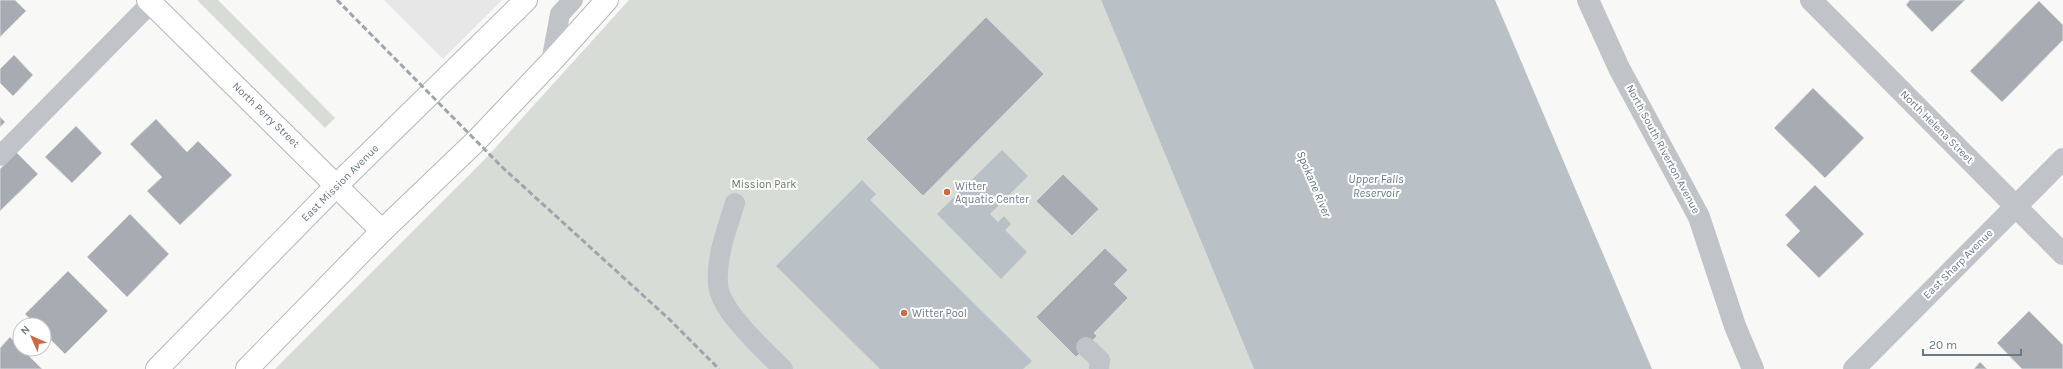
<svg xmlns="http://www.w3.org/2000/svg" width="2063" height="369" viewBox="0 0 2063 369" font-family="Karla,sans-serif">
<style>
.built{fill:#e6e7e6}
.green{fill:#d8dcd6}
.water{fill:#b9c1c6}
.building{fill:#a6acb2;stroke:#dadad8}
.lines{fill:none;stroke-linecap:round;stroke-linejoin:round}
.secondary-casing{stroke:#b3b7bb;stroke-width:24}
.primary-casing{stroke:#b4b7bb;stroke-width:24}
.service{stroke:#c0c3c7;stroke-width:20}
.minor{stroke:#c0c3c7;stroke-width:22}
.secondary{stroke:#fff;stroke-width:22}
.primary{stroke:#fff;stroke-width:22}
.rail{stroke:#a0a5ab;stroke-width:3;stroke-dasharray:6 3;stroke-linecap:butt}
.poi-dot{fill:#cd6a41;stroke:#fff;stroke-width:1.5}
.labels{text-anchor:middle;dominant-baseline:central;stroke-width:4;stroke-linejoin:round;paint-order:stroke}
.street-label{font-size:11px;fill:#6b7783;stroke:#fff}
.park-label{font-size:11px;fill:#677665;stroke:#fff}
.poi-label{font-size:11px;fill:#6b7783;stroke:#fff;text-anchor:start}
.water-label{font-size:12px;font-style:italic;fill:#67777f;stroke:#fff}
</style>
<rect width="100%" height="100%" fill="#f8f8f6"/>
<path class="built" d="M 384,0 L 502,0 L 443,59 Z"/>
<g class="green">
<path d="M 197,0 L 218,0 L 335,118 L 325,128 Z"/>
<path d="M 629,0 L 1101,0 L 1254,369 L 275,369 L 488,156 Z"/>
</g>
<g class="water">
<path d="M 1101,0 L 1495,0 L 1652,369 L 1254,369 Z"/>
<path d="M 1002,150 L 1028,176 L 990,214 L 998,222 L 1004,216 L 1011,224 L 1005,230 L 1027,252 L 1001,279 L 937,214 Z"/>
<path d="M 862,180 L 876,194 L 870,200 L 1032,361 L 1023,369 L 880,369 L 776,266 Z"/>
</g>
<g class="building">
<path d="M 0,0 L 15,0 L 26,11 L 0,37 Z"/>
<path d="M 1910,0 L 1965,0 L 1932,32 L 1906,5 Z"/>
<path d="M 2039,1 L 2063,25 L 2063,40 L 2002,102 L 1970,71 Z"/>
<path d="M 986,17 L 1044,74 L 923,196 L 866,139 Z"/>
<path d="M 14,55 L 33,75 L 13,96 L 0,83 L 0,69 Z"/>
<path d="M 1813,88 L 1864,138 L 1825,178 L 1774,128 Z"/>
<path d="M 0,117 L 5,122 L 0,127 Z"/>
<path d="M 156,119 L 187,152 L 198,141 L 232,175 L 180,225 L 147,191 L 162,177 L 130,144 Z"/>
<path d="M 76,126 L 102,153 L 72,183 L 45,157 Z"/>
<path d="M 16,152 L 38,174 L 0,211 L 0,169 Z"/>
<path d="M 1063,174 L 1099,209 L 1072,236 L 1036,201 Z"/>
<path d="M 1815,185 L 1864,234 L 1819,278 L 1786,245 L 1800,231 L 1785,215 Z"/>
<path d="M 130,214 L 169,254 L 127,297 L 87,257 Z"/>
<path d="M 1105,248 L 1128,270 L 1114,284 L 1128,298 L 1094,333 L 1097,336 L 1076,357 L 1036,317 Z"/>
<path d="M 68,271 L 108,311 L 65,354 L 44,333 L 44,325 L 36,325 L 25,314 Z"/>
<path d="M 2029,311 L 2063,345 L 2063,369 L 2022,369 L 1997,343 Z"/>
<path d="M 10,337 L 20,347 L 20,349 L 22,349 L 42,369 L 0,369 L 0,348 Z"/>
<path d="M 1980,362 L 1987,369 L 1974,369 Z"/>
</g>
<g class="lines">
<defs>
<path id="secondary" d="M 148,0 L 382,231"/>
<g id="primary">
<path d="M 157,369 L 337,185 L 526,0"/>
<path d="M 247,369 L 382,231 L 476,141 L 551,62 L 607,0"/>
</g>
</defs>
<use href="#secondary" class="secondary-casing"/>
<use href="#primary" class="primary-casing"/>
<g class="service">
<path d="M 551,62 L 560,14 L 573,0"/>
<path d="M 0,156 L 151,3"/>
<path d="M 735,203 C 727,229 716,256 718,284 C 719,310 765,351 783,369"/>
<path d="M 1086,347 L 1100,360 L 1099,369"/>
</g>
<g class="minor">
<path d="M 1588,0 L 1619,68 L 1699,217 L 1735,326 L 1753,369"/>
<path d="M 1811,0 L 2063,254"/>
<path d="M 1854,369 L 2063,159"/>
</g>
<use href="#secondary" class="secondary"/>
<use href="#primary" class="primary"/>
<path class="rail" d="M 337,0 L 502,167 L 669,319 L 719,369"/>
</g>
<g class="poi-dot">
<circle cx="947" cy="192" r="4"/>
<circle cx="904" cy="313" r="4"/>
</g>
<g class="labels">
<g class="street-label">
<text transform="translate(266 115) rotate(44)">North Perry Street</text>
<text transform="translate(1937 127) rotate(45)">North Helena Street</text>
<text transform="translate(1663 149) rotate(62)">North South Riverton Avenue</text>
<text transform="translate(340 183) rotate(-45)">East Mission Avenue</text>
<text transform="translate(1958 264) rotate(-45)">East Sharp Avenue</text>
</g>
<g class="park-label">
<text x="764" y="184">Mission Park</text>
</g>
<g class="poi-label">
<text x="955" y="186">Witter<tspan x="955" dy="13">Aquatic Center</tspan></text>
<text x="912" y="313">Witter Pool</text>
</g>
<g class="water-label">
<text x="1376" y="179">Upper Falls<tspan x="1376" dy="14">Reservoir</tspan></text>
<text transform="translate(1314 184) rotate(67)">Spokane River</text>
</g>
</g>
<g transform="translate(32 337) rotate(315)"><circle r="19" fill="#ffffff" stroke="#c4c9cd"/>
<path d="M0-3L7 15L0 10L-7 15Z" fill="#cd6a41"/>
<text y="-6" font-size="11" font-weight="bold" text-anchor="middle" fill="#6b7783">N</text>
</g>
<path d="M1923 349v6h98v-6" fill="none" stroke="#6b7783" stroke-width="2"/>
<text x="1929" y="349" font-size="12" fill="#6b7783" stroke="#ffffff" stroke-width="3" paint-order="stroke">20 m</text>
</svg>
